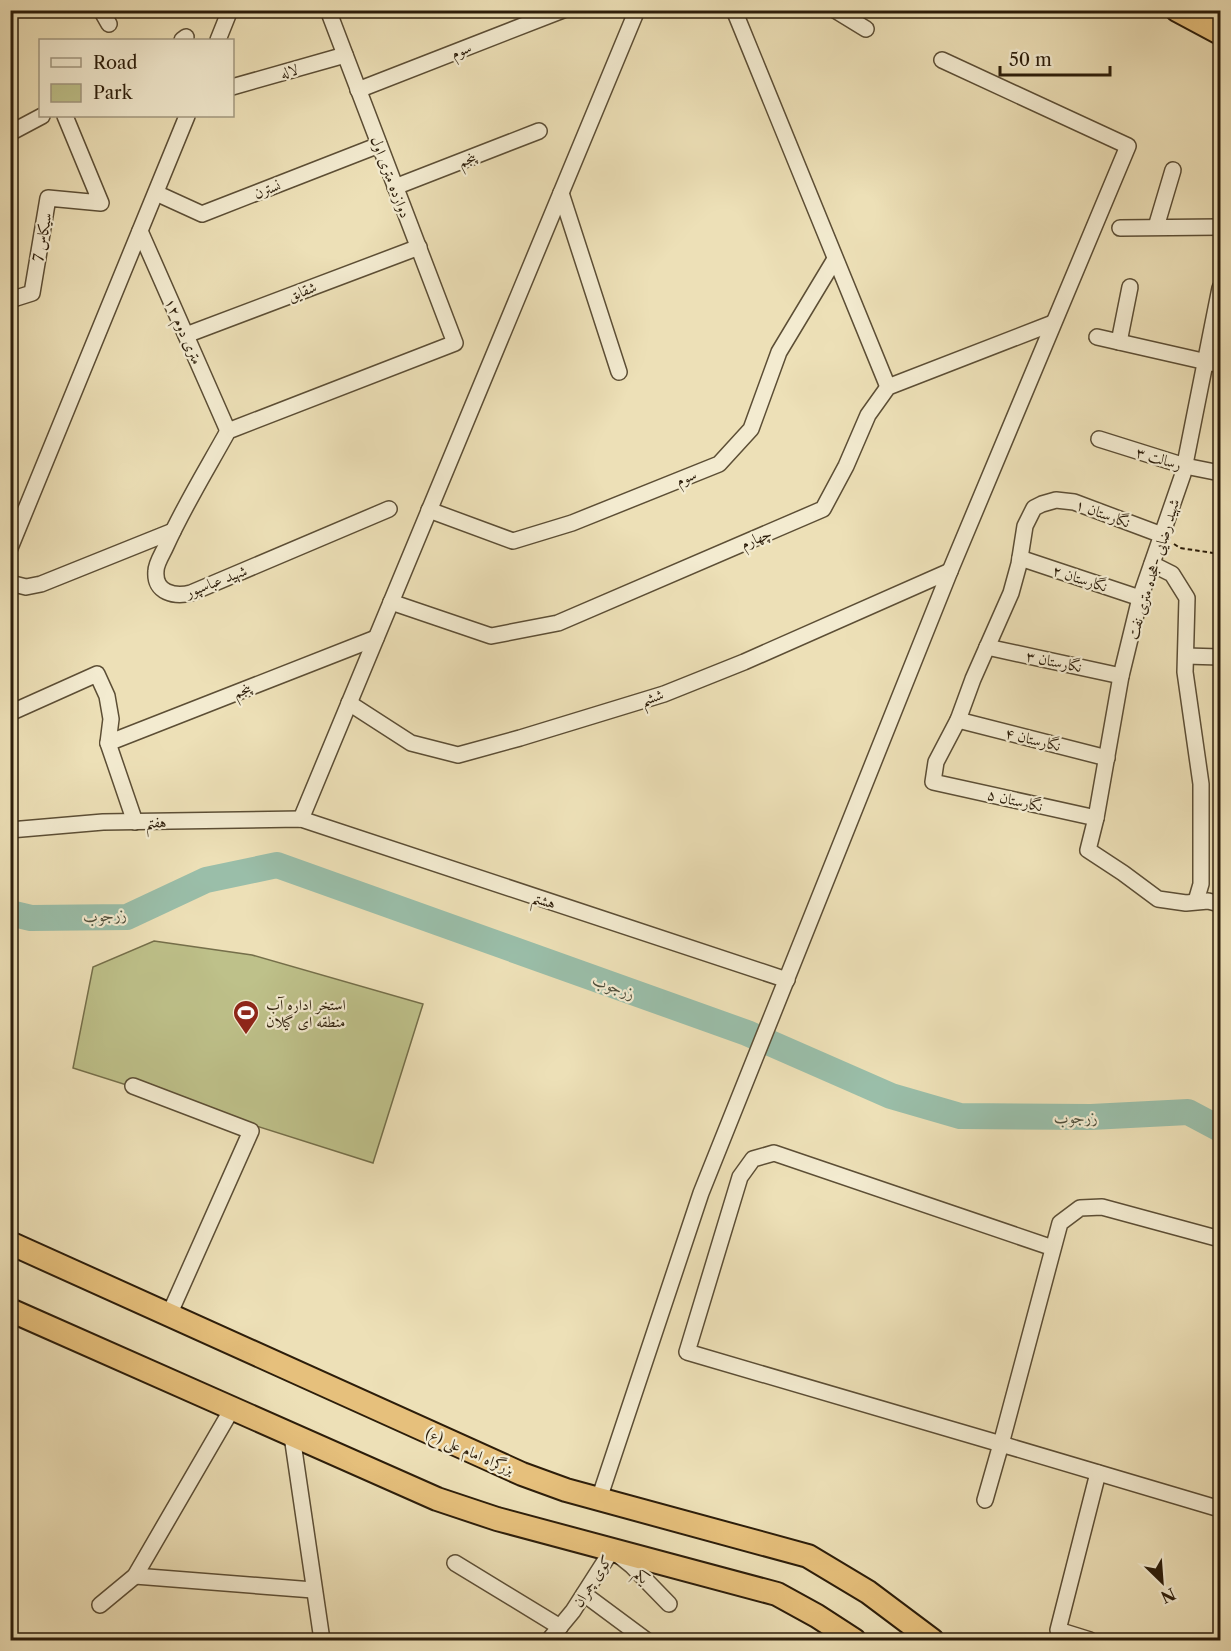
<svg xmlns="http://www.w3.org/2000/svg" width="1231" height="1651" viewBox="0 0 1231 1651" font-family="'Libre Caslon Text',Amiri,serif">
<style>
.green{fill:#bec18a;stroke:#756f4a;stroke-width:1.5}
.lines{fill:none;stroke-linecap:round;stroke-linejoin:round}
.river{stroke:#9abea9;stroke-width:26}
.minor-casing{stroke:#5c4e35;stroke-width:18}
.highway-casing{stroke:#2c1d0a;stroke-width:26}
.path{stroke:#2c1d0a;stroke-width:2;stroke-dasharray:4.5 3;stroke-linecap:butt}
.minor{stroke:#f3ebd0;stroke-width:15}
.highway{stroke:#e6c07c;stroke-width:22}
.labels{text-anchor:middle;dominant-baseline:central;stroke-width:4.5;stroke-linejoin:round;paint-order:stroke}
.street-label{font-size:15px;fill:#2c1d0a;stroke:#f3ebd0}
.poi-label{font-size:15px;fill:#2c1d0a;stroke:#f3ebd0;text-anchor:start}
.water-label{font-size:16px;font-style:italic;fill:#4d4d3a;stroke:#f3ebd0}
</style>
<rect width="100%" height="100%" fill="#ede0b7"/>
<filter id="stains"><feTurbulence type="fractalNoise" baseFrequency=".00333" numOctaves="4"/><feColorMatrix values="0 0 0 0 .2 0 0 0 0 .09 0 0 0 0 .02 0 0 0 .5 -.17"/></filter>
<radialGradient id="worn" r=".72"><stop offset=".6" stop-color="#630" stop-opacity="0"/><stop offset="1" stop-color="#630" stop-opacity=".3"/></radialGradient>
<path class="green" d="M 154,941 L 252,955 L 423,1004 L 373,1163 L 73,1068 L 93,967 Z"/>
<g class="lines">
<path class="river" d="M 10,913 L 31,918 L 127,917 L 206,880 L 277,865 L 747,1033 L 891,1096 L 960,1116 L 1091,1117 L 1188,1112 L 1220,1129"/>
<defs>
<g id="minor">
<path d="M 101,10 L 109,24"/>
<path d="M 328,10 L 455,343 L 228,431 C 207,469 184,506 166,546 C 163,553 156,563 156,571 C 154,593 175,597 191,593 L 389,509"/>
<path d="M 734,10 L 888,387"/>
<path d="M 835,10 L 866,29"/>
<path d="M 182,40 L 186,37"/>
<path d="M 218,40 L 230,10"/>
<path d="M 232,87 L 345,55"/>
<path d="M 358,90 L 563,10"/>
<path d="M 10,133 L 42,116"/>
<path d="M 395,187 L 539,131"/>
<path d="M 156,193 L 202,214 L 379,145"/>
<path d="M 561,193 L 619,372"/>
<path d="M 1156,227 L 1173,170"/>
<path d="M 1120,228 L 1220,227"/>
<path d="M 140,231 L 228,431"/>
<path d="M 1220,288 L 1183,474 L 1140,598 L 1121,676 L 1096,818 L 1088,850 L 1123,873 L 1158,899 L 1186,903 L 1208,901 L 1220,904"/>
<path d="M 10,300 L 32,293 L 48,198 L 101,203 L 65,116"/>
<path d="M 186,335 L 419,247"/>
<path d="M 1097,337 L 1220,365"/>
<path d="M 1119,342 L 1130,287"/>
<path d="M 1099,439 L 1185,466 L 1220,473"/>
<path d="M 429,510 L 513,541 L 572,523 L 719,464 L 751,429 L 779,352 L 835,259"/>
<path d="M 10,548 L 187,116"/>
<path d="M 1020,558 L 1140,598"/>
<path d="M 1152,564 L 1172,574 L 1187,598 L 1185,672 L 1201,784 L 1201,884 L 1196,901"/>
<path d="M 10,583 L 26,587 L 41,584 L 173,531"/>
<path d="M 391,602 L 491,636 L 558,623 L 823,509 L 846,466 L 868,415 L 888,387 L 1053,323"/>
<path d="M 987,647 L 1121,676"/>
<path d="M 1186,656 L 1220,657"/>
<path d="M 349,703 L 411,743 L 458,755 L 520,738 L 664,694 L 744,662 L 950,571"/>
<path d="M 10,713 L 97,674 L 107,696 L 111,719 L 108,743 L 135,822"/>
<path d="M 958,720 L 1107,758"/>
<path d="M 108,743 L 376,638"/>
<path d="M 1096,818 L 933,782 L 936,762 L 958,720 L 973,679 L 1011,593 L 1019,564 L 1025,526 L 1034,508 L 1042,504 L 1056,500 L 1074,502 L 1162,535"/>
<path d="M 301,819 L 637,10"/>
<path d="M 10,830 L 103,822 L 301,819 L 787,980"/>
<path d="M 133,1086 L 251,1131 L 169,1315"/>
<path d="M 1053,1248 L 774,1153 L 753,1159 L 740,1177 L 687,1352 L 1001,1444 L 1060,1223 L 1080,1208 L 1102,1207 L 1220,1239"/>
<path d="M 292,1436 L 322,1640"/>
<path d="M 599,1499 L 701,1193 L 950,571 L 1128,146 L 942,60"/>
<path d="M 985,1500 L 1001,1444 L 1220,1509"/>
<path d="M 455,1563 L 560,1627"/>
<path d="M 135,1576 L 313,1590"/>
<path d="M 584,1594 L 646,1640"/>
<path d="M 100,1605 L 135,1576 L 232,1409"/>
<path d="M 549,1640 L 573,1611 L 612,1550 L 632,1566 L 669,1604"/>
<path d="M 1090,1640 L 1058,1630 L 1098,1473"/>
</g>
<g id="highway">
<path d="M 1177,10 L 1220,33"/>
<path d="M 10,1243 L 522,1474 L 566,1490 L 808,1556 L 868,1592 L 932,1640"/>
<path d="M 10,1310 L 437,1499 L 497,1519 L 777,1594 L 817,1616 L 854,1640"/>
</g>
</defs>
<use href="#minor" class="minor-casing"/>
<use href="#highway" class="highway-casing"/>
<path class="path" d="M 1174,544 L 1180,548 L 1220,554"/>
<use href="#minor" class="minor"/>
<use href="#highway" class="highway"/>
</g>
<defs>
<symbol id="stadium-pin" viewBox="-11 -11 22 30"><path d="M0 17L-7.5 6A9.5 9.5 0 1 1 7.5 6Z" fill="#8f2418" stroke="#f3ebd0"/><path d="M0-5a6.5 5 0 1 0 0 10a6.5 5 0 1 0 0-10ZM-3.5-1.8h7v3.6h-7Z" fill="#fff"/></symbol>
</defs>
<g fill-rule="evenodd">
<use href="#stadium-pin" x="231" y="998" width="30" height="40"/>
</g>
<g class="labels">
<g class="street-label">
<text transform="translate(461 50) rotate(-21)">سوم</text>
<text transform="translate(289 71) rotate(-16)">لاله</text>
<text transform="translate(467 159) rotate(-21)">پنجم</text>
<text transform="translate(391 177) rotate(69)">دوازده متری اول</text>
<text transform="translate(267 189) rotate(-21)">نسترن</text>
<text transform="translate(42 237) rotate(-80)">سیکاس 7</text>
<text transform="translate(302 291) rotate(-21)">شقایق</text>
<text transform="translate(184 331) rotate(66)">۱۲ متری دوم</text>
<text transform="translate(1159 458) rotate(17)">رسالت ۳</text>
<text transform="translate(686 477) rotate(-22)">سوم</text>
<text transform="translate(1103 513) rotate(20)">نگارستان ۱</text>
<text transform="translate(756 538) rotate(-23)">چهارم</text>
<text transform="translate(1153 569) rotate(-73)">شهید رضایی -هجده متری نفت</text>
<text transform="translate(1080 578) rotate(18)">نگارستان ۲</text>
<text transform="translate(216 581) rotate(-21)">شهید عباسپور</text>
<text transform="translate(1054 661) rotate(12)">نگارستان ۳</text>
<text transform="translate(242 690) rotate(-21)">پنجم</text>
<text transform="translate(652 697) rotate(-18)">ششم</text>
<text transform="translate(1033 739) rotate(14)">نگارستان ۴</text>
<text transform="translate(1015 800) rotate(13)">نگارستان ۵</text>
<text transform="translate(156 822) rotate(-1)">هفتم</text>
<text transform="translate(544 900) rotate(18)">هشتم</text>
<text transform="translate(470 1451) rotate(24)">بزرگراه امام علی (ع)</text>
<text transform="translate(642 1576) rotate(46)">یکم</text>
<text transform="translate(592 1581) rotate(-57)">کوی چمران</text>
</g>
<g class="poi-label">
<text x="266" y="1004">استخر اداره آب<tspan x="266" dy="17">منطقه ای گیلان</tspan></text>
</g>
<g class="water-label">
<text transform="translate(105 915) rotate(-4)">زرجوب</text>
<text transform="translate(614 986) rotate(20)">زرجوب</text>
<text transform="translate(1076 1117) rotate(-1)">زرجوب</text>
</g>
</g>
<rect width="1231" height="1651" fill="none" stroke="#ede0b7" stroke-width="36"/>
<rect x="12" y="12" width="1207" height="1627" fill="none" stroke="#2c1d0a" stroke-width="3"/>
<rect x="18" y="18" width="1195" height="1615" fill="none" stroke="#2c1d0a" stroke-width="1.5"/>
<rect x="39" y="39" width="195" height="78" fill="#f3ebd0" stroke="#a39981" stroke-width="1.5"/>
<rect x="51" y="58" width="30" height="9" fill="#f3ebd0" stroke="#a39981" stroke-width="1.5"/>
<text x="93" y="69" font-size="18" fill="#2c1d0a">Road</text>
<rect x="51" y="84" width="30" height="18" fill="#bec18a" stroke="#a39981" stroke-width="1.5"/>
<text x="93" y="99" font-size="18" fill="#2c1d0a">Park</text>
<g transform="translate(1162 1582) rotate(155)" stroke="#f3ebd0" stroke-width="4.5" paint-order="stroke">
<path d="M0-4.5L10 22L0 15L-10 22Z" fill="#2c1d0a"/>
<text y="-9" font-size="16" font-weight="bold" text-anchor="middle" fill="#2c1d0a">N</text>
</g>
<path d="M1000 66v9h110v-9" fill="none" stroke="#2c1d0a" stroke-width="3"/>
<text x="1009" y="66" font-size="18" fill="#2c1d0a" stroke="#f3ebd0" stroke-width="4.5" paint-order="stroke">50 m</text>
<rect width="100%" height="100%" filter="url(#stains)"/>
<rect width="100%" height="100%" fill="url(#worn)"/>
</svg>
